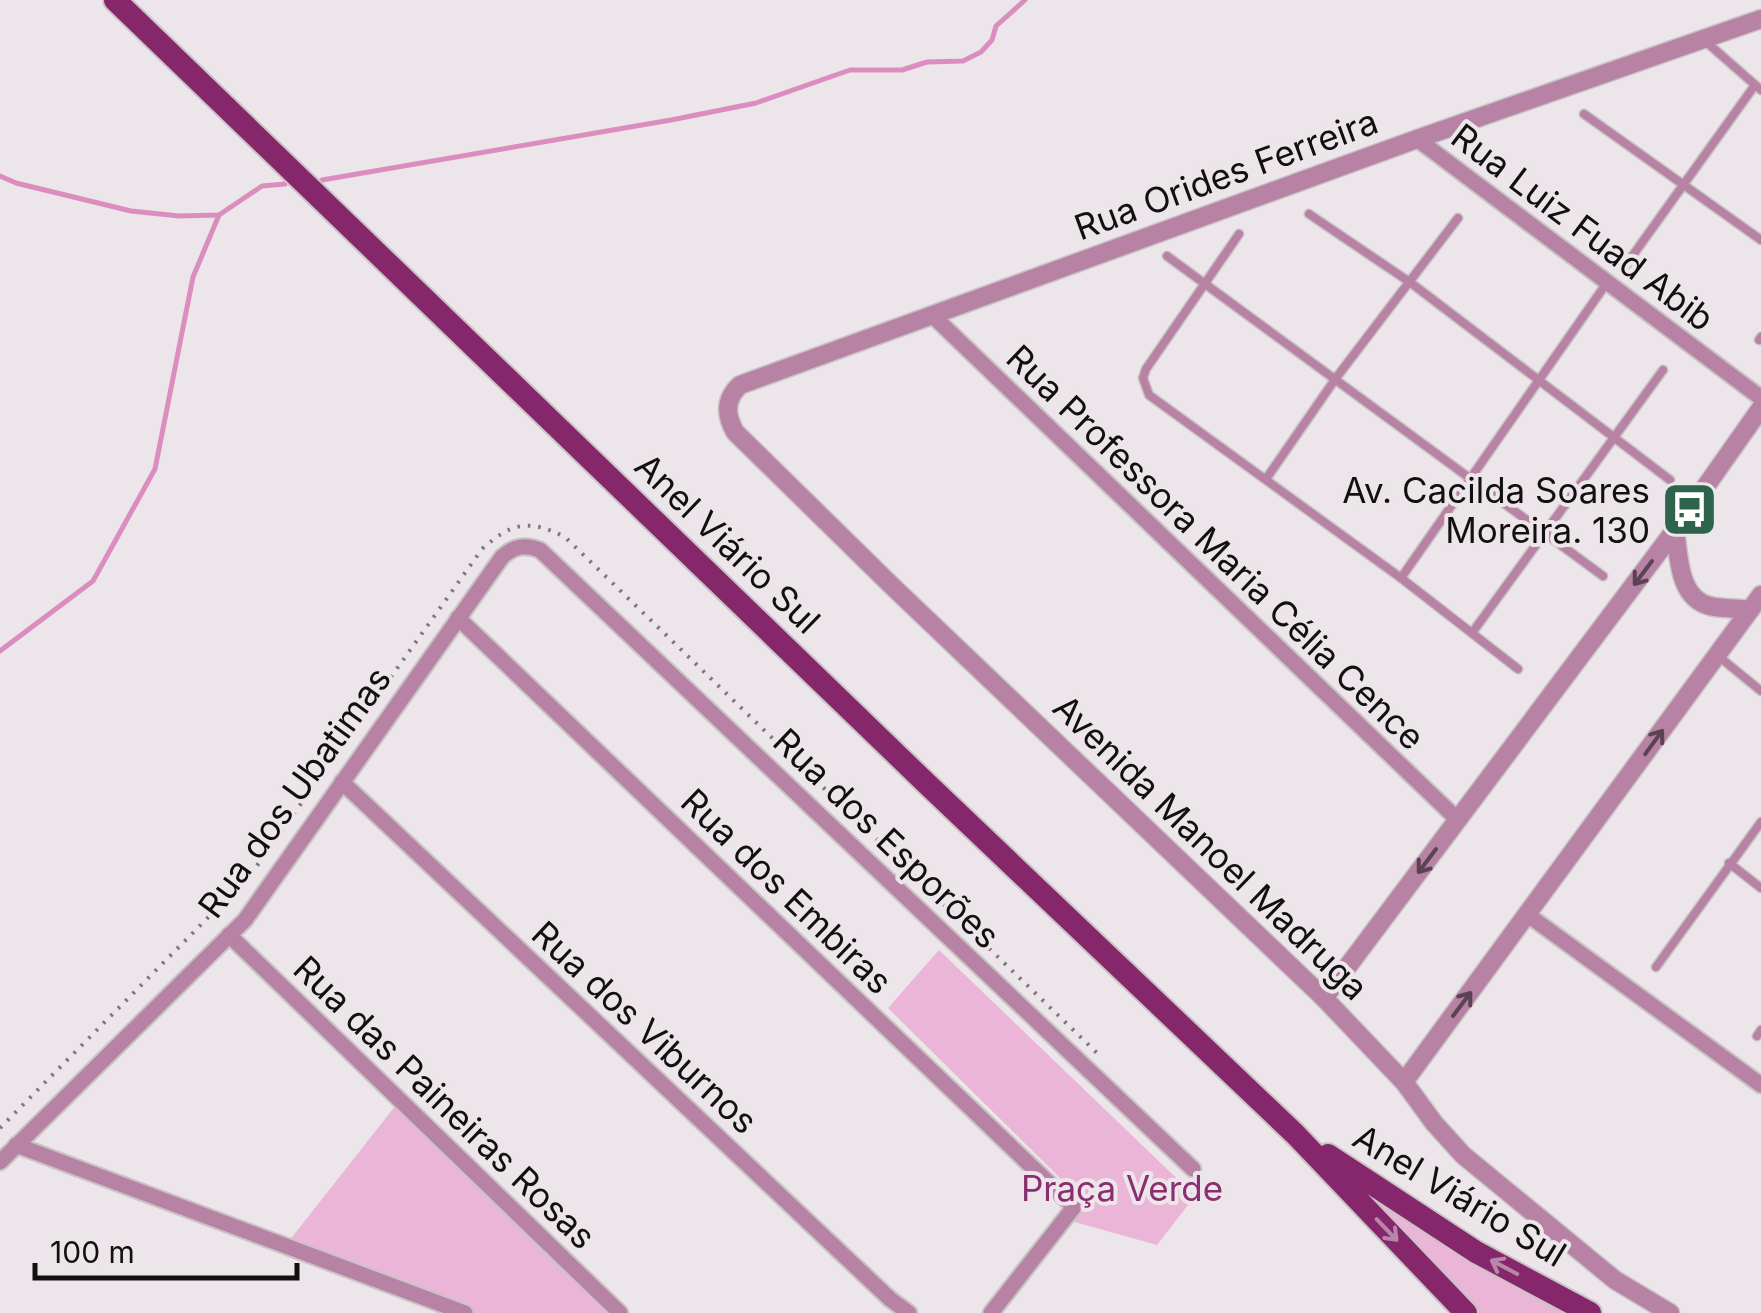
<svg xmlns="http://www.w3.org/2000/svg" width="1761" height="1313" viewBox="0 0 1761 1313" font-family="Inter,sans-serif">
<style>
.green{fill:#ebb5d7}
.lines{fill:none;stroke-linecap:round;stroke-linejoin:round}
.stream{stroke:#dc8dc0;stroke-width:5}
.service-casing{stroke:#c9c3c6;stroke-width:11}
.minor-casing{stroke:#c9c3c6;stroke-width:19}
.tertiary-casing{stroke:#c9c3c6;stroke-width:21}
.primary-casing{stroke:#c9c3c6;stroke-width:26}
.path{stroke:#7c787b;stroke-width:4;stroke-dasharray:2.5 8;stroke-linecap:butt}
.service{stroke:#b782a4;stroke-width:8}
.minor{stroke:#b782a4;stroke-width:15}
.tertiary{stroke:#b782a4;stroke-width:18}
.primary{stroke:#85276a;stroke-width:22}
.oneway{stroke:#5c4353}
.oneway2{stroke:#b886aa}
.labels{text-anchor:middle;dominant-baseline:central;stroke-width:8;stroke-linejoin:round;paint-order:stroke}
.street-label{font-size:35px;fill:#110f10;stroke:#ece5e9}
.poi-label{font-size:35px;fill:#110f10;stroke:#ece5e9;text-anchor:end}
.park-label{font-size:35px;fill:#8a2e6f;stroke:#ece5e9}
</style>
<rect width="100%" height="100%" fill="#ece5e9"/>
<g class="green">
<path d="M 939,950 L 1195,1196 L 1157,1245 L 1064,1219 L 1074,1196 L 1066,1184 L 888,1008 Z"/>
<path d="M 400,1100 L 620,1313 L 465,1313 L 285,1246 Z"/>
<path d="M 1295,1134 L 1590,1313 L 1466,1313 Z"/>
</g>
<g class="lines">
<g class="stream">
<path d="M 0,176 L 16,183 L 131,211 L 179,216 L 219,215 L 262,186 L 285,184"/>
<path d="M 322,180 L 671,120 L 756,103 L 850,70 L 902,70 L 927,62 L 963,61 L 981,52 L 992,40 L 996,26 L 1025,0"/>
<path d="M 0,651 L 93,581 L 155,469 L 193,277 L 219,215"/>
</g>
<defs>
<g id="service">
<path d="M 1704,40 L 1761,90"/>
<path d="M 1584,114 L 1761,240"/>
<path d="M 1309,214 L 1411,283 L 1670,480"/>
<path d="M 1239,234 L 1146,369 L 1143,378 L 1149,395 L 1401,578 L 1518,669"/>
<path d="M 1167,256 L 1603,576"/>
<path d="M 1623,269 L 1755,85"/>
<path d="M 1759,340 L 1761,337"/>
<path d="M 1266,479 L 1336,378 L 1458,218"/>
<path d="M 1401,578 L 1606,284"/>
<path d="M 1472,633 L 1663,370"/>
<path d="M 1717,655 L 1761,691"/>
<path d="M 1729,863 L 1761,888"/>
<path d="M 1656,967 L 1761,822"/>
<path d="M 1757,1036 L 1761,1030"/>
</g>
<g id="minor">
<path d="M 1417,139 L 1761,398"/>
<path d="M 933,316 L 1458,820"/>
<path d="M 458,618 L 1074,1207 L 991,1313"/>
<path d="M 342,782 L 890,1299 L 909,1313"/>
<path d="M 1528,915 L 1761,1085"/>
<path d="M 229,935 L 620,1313"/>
<path d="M 16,1145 L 465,1313"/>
<path d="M 0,1162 L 245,920 L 502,557 C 514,546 525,544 540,550 L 1193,1169"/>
</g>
<g id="tertiary">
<path d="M 1675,530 C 1679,556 1678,598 1710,606 C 1722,609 1737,608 1750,610"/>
<path d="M 1324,998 L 1675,530 L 1761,408"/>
<path d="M 1404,1082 L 1761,595"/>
<path d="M 1670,1313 L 1615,1280 L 1463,1155 L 1434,1123 L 1404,1082 L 1324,998 L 891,585 L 735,432 C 725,414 725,399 740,385 L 1417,139 L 1761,19"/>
</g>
<g id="primary">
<path d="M 115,0 L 925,782 L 1295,1134 L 1466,1313"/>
<path d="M 1328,1155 L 1476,1252 L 1590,1313"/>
</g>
</defs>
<use href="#service" class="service-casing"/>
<use href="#minor" class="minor-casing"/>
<use href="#tertiary" class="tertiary-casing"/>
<use href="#primary" class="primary-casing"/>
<path class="path" d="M 0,1128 L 251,874 L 482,549 C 512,522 529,519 565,537 L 1097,1053"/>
<use href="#service" class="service"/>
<use href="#minor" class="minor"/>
<use href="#tertiary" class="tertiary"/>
<use href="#primary" class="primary"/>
</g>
<defs><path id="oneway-shaft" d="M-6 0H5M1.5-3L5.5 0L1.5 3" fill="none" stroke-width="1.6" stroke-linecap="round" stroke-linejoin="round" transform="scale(2.5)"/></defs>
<g class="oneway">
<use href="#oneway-shaft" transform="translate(1643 573) rotate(127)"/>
<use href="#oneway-shaft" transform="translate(1654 742) rotate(-54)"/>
<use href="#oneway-shaft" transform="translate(1427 861) rotate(127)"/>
<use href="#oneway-shaft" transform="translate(1462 1004) rotate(-53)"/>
</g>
<g class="oneway2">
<use href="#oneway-shaft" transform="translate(1387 1230) rotate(46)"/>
<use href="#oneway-shaft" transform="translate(1504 1267) rotate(-152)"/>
</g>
<defs>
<symbol id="bus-square" viewBox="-11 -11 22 22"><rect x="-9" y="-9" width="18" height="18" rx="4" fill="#2e644b" stroke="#ece5e9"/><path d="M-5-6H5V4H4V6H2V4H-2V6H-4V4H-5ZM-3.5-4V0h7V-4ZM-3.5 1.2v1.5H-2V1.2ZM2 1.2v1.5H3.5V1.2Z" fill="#fff"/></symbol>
</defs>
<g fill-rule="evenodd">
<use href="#bus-square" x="1658" y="478" width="63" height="63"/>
</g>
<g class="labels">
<g class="street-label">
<text transform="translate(1226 174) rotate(-20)">Rua Orides Ferreira</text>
<text transform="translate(1583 227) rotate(37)">Rua Luiz Fuad Abib</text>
<text transform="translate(728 543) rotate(44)">Anel Viário Sul</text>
<text transform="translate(1216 547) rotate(44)">Rua Professora Maria Célia Cence</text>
<text transform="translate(294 792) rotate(-54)">Rua dos Ubatimas</text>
<text transform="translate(887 838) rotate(44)">Rua dos Esporões</text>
<text transform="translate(1211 847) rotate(44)">Avenida Manoel Madruga</text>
<text transform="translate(787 891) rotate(44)">Rua dos Embiras</text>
<text transform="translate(645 1027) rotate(43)">Rua dos Viburnos</text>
<text transform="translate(445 1102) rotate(44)">Rua das Paineiras Rosas</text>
<text transform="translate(1460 1195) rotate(31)">Anel Viário Sul</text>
</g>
<g class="poi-label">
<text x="1650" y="490">Av. Cacilda Soares<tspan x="1650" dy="40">Moreira. 130</tspan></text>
</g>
<g class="park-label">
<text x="1122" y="1188">Praça Verde</text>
</g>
</g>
<path d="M35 1263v15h262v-15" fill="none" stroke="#110f10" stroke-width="5"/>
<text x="50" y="1263" font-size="30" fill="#110f10" stroke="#ece5e9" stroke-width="8" paint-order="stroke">100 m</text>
</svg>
